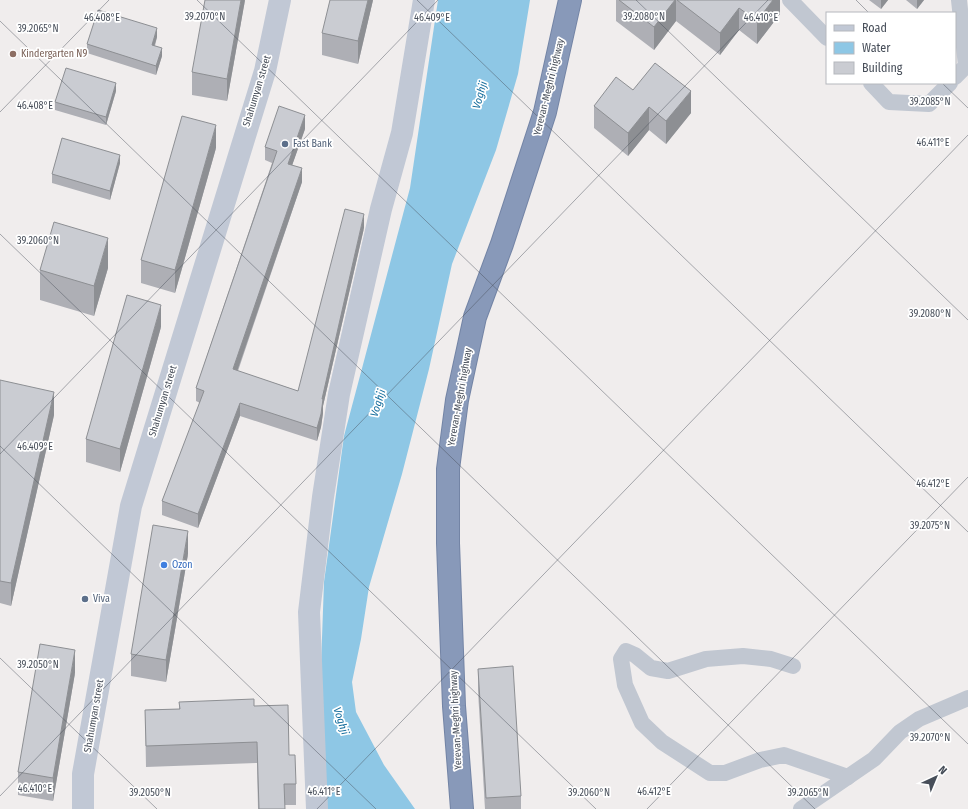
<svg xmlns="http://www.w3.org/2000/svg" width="968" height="809" viewBox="0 0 968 809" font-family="'Fira Sans Condensed',sans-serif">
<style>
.water{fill:#8ec7e5}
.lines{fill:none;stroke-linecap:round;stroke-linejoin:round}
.highway-casing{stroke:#7384a5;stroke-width:24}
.street{stroke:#c1c7d1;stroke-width:16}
.secondary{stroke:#c1c8d5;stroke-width:22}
.highway{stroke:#8899b9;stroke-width:22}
.wall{fill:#aeafb5}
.shaded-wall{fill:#8d8f93}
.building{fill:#caccd2;stroke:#8d8f93}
.ticks{fill:none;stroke:#474e59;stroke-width:1;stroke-opacity:0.45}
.education-dot{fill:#8d6e63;stroke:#fff;stroke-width:1.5}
.service-dot{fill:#5c6f8a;stroke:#fff;stroke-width:1.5}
.shop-dot{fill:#3f7fe0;stroke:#fff;stroke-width:1.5}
.labels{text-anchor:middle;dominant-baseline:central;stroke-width:3.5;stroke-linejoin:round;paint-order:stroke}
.education-label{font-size:10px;fill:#785e54;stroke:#fff;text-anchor:start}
.street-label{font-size:10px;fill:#474e59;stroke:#fff}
.service-label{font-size:10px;fill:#4e5e75;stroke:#fff;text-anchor:start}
.shop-label{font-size:10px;fill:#366cbe;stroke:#fff;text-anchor:start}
.water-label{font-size:11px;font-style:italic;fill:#166e9d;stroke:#fff}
.ticks-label{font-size:10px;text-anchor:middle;fill:#474e59;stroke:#fff;stroke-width:3.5;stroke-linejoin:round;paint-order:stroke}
</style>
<rect width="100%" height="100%" fill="#f0eded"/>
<path class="water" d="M 438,0 L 530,0 L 518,74 L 496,150 L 452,264 L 429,369 L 402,474 L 369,587 L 361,639 L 352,682 L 356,712 L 384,765 L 415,809 L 327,809 L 321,666 L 324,582 L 344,436 L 410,188 Z"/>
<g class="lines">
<defs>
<path id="highway" d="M 462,809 L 454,706 L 448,543 L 448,469 L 457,400 L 475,317 L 502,244 L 545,112 L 570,0"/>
</defs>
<use href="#highway" class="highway-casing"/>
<g class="street">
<path d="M 790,0 L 827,38"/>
<path d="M 955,77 L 966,66 L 959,0"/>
<path d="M 871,83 L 889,102 L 929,104 L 950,83"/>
<path d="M 793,666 L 771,659 L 743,656 L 706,659 L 668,671 L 651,668 L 635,655 L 626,651 L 621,659 L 625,685 L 642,723 L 662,742 L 710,773 L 725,773 L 760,760 L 784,755 L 848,777"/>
<path d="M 801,809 L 874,759 L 900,732 L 919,719 L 968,698"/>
</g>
<g class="secondary">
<path d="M 83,809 L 83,774 L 131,506 L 265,71 L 280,0"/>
<path d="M 317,809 L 309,612 L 323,497 L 339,394 L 381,209 L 402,133 L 424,0"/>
</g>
<use href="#highway" class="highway"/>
</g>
<g class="wall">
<path d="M 245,0 L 227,101 L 192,95 L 192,72 Z"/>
<path d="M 373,0 L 358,64 L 322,55 L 322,33 Z"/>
<path d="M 616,0 L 780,0 L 780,14 L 757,44 L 739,30 L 720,55 L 676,21 L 654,50 L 616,21 Z"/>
<path d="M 869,0 L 888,0 L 881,9 Z"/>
<path d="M 906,0 L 924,0 L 917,9 Z"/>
<path d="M 157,37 L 155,46 L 162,56 L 156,75 L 87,53 L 87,44 Z"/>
<path d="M 633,90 L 691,113 L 666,144 L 649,130 L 628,156 L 594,128 L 594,106 Z"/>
<path d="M 116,91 L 106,125 L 55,110 L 55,102 Z"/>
<path d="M 305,129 L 292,165 L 302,182 L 238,371 L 298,391 L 364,228 L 323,406 L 323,413 L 321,427 L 317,441 L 240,416 L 198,528 L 162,515 L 162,501 L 200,403 L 196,401 L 196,388 L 272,163 L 265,160 L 265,147 Z"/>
<path d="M 216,148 L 175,293 L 141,283 L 141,260 Z"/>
<path d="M 120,163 L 110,200 L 52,183 L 52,174 Z"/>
<path d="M 108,268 L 94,316 L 40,300 L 40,270 Z"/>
<path d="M 161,327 L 120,472 L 86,462 L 86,439 Z"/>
<path d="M 0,380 L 54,415 L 11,606 L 0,603 Z"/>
<path d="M 188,554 L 166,682 L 131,676 L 131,654 Z"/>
<path d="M 478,669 L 521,796 L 521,809 L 485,809 L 478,691 Z"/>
<path d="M 75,673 L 53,801 L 18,795 L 18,772 Z"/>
<path d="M 179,702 L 254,706 L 289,755 L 296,784 L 296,805 L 285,805 L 285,809 L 258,809 L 257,763 L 146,767 L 145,710 L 179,709 Z"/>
</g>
<g class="shaded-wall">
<path d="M 241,0 L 245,0 L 227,101 L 227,79 Z"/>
<path d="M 368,0 L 373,0 L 358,64 L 358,41 Z"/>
<path d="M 675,0 L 676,0 L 676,21 L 654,50 L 654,27 Z"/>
<path d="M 773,0 L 780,0 L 780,14 L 757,44 L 757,21 Z"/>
<path d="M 881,0 L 888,0 L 881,9 Z"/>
<path d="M 917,0 L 924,0 L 917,9 Z"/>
<path d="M 739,8 L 739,30 L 720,55 L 720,33 Z"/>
<path d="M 157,28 L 157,37 L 152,53 L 152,45 Z"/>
<path d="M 162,48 L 162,56 L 156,75 L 156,66 Z"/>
<path d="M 116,83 L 116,91 L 106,125 L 106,117 Z"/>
<path d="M 691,91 L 691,113 L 666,144 L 666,121 Z"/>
<path d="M 649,107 L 649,130 L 628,156 L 628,133 Z"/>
<path d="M 305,115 L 305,129 L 288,177 L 288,164 Z"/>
<path d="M 216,125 L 216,148 L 175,293 L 175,270 Z"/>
<path d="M 120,155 L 120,163 L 110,200 L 110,191 Z"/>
<path d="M 302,168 L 302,182 L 233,383 L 233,369 Z"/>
<path d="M 364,214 L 364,228 L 323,406 L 323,413 L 321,427 L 317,441 L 317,428 L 322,399 Z"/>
<path d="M 108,238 L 108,268 L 94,316 L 94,286 Z"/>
<path d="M 161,305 L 161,327 L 120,472 L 120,449 Z"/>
<path d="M 54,392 L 54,415 L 11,606 L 11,583 Z"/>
<path d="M 240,403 L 240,416 L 198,528 L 198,514 Z"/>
<path d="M 188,531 L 188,554 L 166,682 L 166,660 Z"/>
<path d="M 75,650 L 75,673 L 53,801 L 53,778 Z"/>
</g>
<g class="building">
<path d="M 205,0 L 241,0 L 227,79 L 192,72 Z"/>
<path d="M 330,0 L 368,0 L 358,41 L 322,33 Z"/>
<path d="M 619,0 L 675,0 L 654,27 Z"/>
<path d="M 677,0 L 773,0 L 757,21 L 739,8 L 720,33 Z"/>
<path d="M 98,10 L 157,28 L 152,45 L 162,48 L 156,66 L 87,44 Z"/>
<path d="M 655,63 L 691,91 L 666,121 L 649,107 L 628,133 L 594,106 L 616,77 L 633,90 Z"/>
<path d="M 66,68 L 116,83 L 106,117 L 55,102 Z"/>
<path d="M 279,106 L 305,115 L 288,164 L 302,168 L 233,369 L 298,391 L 345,209 L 364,214 L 322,399 L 323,399 L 321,414 L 317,428 L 240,403 L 198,514 L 162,501 L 204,391 L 196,388 L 277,151 L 265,147 Z"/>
<path d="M 182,116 L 216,125 L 175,270 L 141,260 Z"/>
<path d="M 62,138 L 120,155 L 110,191 L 52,174 Z"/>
<path d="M 54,222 L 108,238 L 94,286 L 40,270 Z"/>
<path d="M 127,295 L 161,305 L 120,449 L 86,439 Z"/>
<path d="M 0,380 L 54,392 L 11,583 L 0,581 Z"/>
<path d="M 153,525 L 188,531 L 166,660 L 131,654 Z"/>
<path d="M 40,644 L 75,650 L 53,778 L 18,772 Z"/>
<path d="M 513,666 L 521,796 L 486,798 L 478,669 Z"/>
<path d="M 254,699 L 254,706 L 288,705 L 289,755 L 295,755 L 296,784 L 284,784 L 285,809 L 259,809 L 257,742 L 146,746 L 145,710 L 180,709 L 179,702 Z"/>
</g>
<path class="ticks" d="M 197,0 L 968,744M 417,0 L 968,532M 636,0 L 968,320M 856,0 L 869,13M 0,21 L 815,809M 942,83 L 968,108M 0,112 L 109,0M 0,234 L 596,809M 0,446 L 376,809M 0,454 L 438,0M 0,658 L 157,809M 0,796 L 768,0M 317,809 L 968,135M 647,809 L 968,477"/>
<circle class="education-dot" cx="13" cy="54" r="4"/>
<g class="service-dot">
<circle cx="285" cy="144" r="4"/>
<circle cx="85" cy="599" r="4"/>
</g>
<circle class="shop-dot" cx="164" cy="565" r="4"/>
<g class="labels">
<g class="education-label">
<text x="21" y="54">Kindergarten N9</text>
</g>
<g class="street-label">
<text transform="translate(549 87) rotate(-76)">Yerevan-Meghri highway</text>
<text transform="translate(257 91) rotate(-73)">Shahumyan street</text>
<text transform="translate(460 397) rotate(-80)">Yerevan-Meghri highway</text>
<text transform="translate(163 401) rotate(-73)">Shahumyan street</text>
<text transform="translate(94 716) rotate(-80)">Shahumyan street</text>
<text transform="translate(456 720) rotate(-93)">Yerevan-Meghri highway</text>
</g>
<g class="service-label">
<text x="293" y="144">Fast Bank</text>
<text x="93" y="599">Viva</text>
</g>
<g class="shop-label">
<text x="172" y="565">Ozon</text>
</g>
<g class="water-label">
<text transform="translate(480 95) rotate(-74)">Voghji</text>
<text transform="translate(378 403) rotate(-73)">Voghji</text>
<text transform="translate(341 721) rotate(72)">Voghji</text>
</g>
</g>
<g class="ticks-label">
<text x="205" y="20">39.2070°N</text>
<text x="644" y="20">39.2080°N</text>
<text x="102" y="21">46.408°E</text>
<text x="432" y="21">46.409°E</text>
<text x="761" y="21">46.410°E</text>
<text x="38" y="32">39.2065°N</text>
<text x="930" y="105">39.2085°N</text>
<text x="35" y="109">46.408°E</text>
<text x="933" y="146">46.411°E</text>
<text x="38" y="244">39.2060°N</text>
<text x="930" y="317">39.2080°N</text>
<text x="35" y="450">46.409°E</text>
<text x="933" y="487">46.412°E</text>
<text x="930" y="529">39.2075°N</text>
<text x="38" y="668">39.2050°N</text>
<text x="930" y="741">39.2070°N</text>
<text x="35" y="792">46.410°E</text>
<text x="324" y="795">46.411°E</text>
<text x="654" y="795">46.412°E</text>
<text x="150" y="796">39.2050°N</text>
<text x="589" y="796">39.2060°N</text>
<text x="808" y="796">39.2065°N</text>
</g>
<rect x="826" y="12" width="130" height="72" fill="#ffffff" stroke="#b5b8bd"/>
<rect x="834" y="25" width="20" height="6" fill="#c1c8d5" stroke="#b5b8bd"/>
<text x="862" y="32" font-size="12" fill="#474e59">Road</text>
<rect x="834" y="42" width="20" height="12" fill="#8ec7e5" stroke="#b5b8bd"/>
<text x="862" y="52" font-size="12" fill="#474e59">Water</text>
<rect x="834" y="62" width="20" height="12" fill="#caccd2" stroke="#b5b8bd"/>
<text x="862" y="72" font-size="12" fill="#474e59">Building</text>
<g transform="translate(936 777) rotate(44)" stroke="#ffffff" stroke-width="3" paint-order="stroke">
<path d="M0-3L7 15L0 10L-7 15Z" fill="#474e59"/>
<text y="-6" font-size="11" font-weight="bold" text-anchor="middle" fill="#474e59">N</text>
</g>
</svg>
